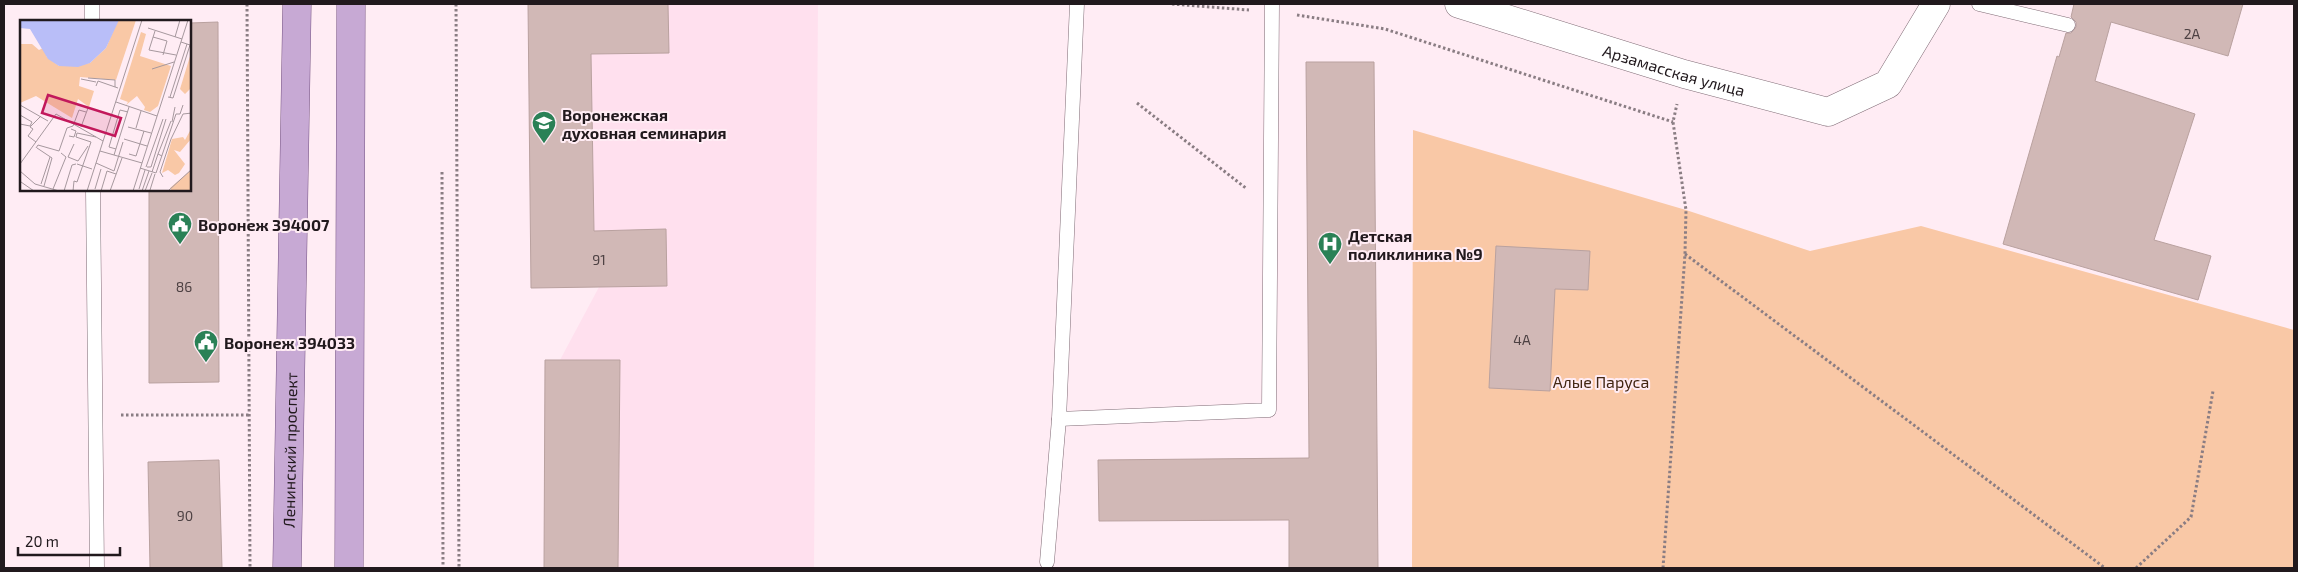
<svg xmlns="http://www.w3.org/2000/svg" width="2298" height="572" viewBox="0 0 2298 572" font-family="'Exo 2',sans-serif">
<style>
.built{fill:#ffe0ee}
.green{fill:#f9c8a6}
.building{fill:#d1b8b6;stroke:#b9a19f}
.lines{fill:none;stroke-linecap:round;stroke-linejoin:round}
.lane-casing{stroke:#806c76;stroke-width:15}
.street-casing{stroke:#806c76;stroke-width:29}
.primary-casing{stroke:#745281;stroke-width:29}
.path{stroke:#8a7d83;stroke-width:3;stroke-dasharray:2.5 2.5;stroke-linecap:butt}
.lane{stroke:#fff;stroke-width:14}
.street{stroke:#fff;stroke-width:28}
.primary{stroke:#c7a9d4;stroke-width:28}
.labels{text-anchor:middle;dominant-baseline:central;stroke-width:4;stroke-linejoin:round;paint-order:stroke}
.number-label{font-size:14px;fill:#4d4143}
.street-label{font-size:16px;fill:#21191d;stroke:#ffecf4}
.poi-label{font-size:16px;font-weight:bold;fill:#21191d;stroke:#ffecf4;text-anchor:start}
.park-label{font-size:16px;fill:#432713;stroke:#ffecf4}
.inset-road{fill:none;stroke:#a6989e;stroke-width:1}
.view{fill:#c2185b;fill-opacity:0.15;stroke:#c2185b;stroke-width:2.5}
.inset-edge{fill:none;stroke:#21191d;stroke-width:2.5}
</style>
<rect width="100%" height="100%" fill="#ffecf4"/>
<path class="built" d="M 528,4 L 818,4 L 814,568 L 544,568 L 545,360 L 560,360 L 599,287 L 531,288 Z"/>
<path class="green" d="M 1413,130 L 1686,210 L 1810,251 L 1921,226 L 2294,330 L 2294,568 L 1412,568 Z"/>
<g class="building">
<path d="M 528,4 L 668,4 L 669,53 L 591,54 L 594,231 L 666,229 L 667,286 L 531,288 Z"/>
<path d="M 2074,4 L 2243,4 L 2228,56 L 2111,22 L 2095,81 L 2195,114 L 2154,240 L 2211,256 L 2198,300 L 2003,244 L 2057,56 L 2059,57 L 2066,33 L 2071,33 L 2076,27 L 2076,22 L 2071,17 Z"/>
<path d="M 218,22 L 219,382 L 149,383 L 149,190 L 190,190 L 190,23 Z"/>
<path d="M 1306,62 L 1374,62 L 1378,568 L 1289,568 L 1289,520 L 1099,521 L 1098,460 L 1309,458 Z"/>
<path d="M 1496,246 L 1590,251 L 1588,290 L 1555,289 L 1550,391 L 1489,388 Z"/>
<path d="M 545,360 L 620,360 L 618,568 L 544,568 Z"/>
<path d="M 219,460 L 222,568 L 150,568 L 148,462 Z"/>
</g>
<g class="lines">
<defs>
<g id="lane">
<path d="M 92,4 L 92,21"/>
<path d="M 1979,4 L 2068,25"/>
<path d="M 93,190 L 97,568"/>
<path d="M 1059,419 L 1269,410 L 1272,4"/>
<path d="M 1047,562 L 1059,419 L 1077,4"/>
</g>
<g id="street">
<path id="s1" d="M 1459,4 L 1684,74 L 1828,112 L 1888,84 L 1936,4"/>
</g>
<g id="primary">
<path id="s2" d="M 287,568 L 297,4"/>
<path d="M 349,568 L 351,4"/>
</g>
</defs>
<use href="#lane" class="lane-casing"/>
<use href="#street" class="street-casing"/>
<use href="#primary" class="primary-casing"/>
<g class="path">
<path d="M 247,4 L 250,568"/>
<path d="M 456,4 L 459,568"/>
<path d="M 1172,4 L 1249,10"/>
<path d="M 1297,15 L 1385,29 L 1673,122"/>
<path d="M 1137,103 L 1247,189"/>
<path d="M 442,172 L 443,568"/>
<path d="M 1685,254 L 2105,568"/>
<path d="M 121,415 L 249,415"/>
<path d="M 1663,568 L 1685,254 L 1686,210 L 1673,122 L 1677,104"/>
<path d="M 2136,568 L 2191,517 L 2213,391"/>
</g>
<use href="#lane" class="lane"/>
<use href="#street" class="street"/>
<use href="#primary" class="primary"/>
</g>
<defs>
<symbol id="school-pin" viewBox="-11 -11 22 30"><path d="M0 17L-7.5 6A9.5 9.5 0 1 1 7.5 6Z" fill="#2a8156" stroke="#ffecf4"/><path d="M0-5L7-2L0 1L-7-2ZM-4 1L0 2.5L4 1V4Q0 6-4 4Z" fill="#fff"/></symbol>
<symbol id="civic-pin" viewBox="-11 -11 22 30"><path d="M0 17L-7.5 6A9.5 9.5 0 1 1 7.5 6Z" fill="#2a8156" stroke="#ffecf4"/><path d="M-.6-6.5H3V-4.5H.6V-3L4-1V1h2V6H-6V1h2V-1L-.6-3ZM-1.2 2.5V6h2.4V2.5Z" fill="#fff"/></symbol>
<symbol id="hospital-pin" viewBox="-11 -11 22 30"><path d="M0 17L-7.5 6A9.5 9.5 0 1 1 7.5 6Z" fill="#2a8156" stroke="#ffecf4"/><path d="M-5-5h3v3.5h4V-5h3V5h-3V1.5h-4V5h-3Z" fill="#fff"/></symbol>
</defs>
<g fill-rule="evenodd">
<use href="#school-pin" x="530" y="109" width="28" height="38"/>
<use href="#civic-pin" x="166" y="210" width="28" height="38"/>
<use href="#hospital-pin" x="1316" y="230" width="28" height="38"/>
<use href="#civic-pin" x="192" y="328" width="28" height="38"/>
</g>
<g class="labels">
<g class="number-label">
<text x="2192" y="33">2А</text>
<text x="599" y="259">91</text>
<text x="184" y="286">86</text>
<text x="1522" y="339">4А</text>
<text x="185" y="515">90</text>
</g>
<g class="street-label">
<text stroke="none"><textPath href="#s1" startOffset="225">Арзамасская улица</textPath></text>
<text stroke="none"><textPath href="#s2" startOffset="118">Ленинский проспект</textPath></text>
</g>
<g class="poi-label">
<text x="562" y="114">Воронежская<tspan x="562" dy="18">духовная семинария</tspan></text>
<text x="198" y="224">Воронеж 394007</text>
<text x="1348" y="235">Детская<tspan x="1348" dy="18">поликлиника №9</tspan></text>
<text x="224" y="342">Воронеж 394033</text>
</g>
<g class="park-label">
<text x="1601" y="381">Алые Паруса</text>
</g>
</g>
<g transform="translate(20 20)">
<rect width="171" height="171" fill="#ffecf4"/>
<path d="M 98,0 L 116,0 L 96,60 L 60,57 L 59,66 L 74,71 L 69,87 L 58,79 L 52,98 L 16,76 L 0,83 L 0,24 L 12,24 L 19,30 L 23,28 L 27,37 L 39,46 L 70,43 L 86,28 ZM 121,12 L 126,14 L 120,36 L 151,46 L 138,86 L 130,92 L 124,90 L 125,87 L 117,76 L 106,85 L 108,82 L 100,79 ZM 171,33 L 171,68 L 165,74 L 160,69 ZM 171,109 L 171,119 L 160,132 L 154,130 L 165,144 L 159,153 L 155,155 L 148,150 L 142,153 L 152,119 L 163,117 L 165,120 ZM 171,150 L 171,171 L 152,171 L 150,168 Z" fill="#f9c8a6"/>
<path d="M 0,0 L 99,0 L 86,28 L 70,43 L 58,47 L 39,46 L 28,39 L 10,9 L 0,8 Z" fill="#b9bef8"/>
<path class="inset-road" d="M 128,8 L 162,19M 135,11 L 129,30 L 156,35M 133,17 L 147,21 L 143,35M 155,17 L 160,0M 132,49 L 154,42M 68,58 L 95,60 L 95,67M 61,59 L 76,62M 76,66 L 78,61 L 98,68M 148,77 L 153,78 L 170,25 L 161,22M 150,77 L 167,24M 96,82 L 137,96M 0,85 L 28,101M 0,95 L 12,102 L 10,106 L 0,104M 152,102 L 155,87M 61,107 L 68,88M 108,107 L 131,113M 116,108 L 121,91M 49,116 L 54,117 L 56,111 L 51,109M 104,119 L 127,126M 16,122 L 8,116 L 13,109 L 10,107 L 21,96M 54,124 L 48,137 L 58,141M 16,128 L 18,125 L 39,131 L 47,108 L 53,106 L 59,90 L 66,92M 17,128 L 32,138 L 24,166M 96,129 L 89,127 L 100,90 L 108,92M 80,131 L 122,143M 109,134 L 116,136 L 124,111M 94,135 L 109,87M 142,136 L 138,134 L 151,101M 58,141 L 68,126M 76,143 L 94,151 L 103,122M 0,144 L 36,94 L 83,121M 57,144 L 72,149M 126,147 L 143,99M 127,147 L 131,147 L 146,99M 120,148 L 136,153 L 156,94 L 160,94 L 163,85M 0,151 L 15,164 L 39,171M 132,152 L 138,134M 143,157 L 140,152 L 151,119 L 163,94 L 172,93M 1,162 L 14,171M 21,164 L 30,137M 33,169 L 46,137 L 41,133M 75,169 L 81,149M 119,169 L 125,150M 130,170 L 135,154M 44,171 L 52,145 L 56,144M 53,171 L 54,161 L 57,162 L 71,122 L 56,117 L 57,113 L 76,117M 67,171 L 122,0M 81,171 L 87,151 L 96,154M 90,171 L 102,138M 113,171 L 168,0M 122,171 L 129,151M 125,171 L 132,153M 148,171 L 172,149"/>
<path class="view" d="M 28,75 L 101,98 L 95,116 L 22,93 Z"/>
<rect width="171" height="171" class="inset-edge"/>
</g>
<rect width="2298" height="572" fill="none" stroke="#21191d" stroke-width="10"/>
<path d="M18 547v8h102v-8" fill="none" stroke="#21191d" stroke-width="2.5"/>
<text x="25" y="547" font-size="15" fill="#21191d" stroke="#ffecf4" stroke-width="4" paint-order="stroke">20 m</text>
</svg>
